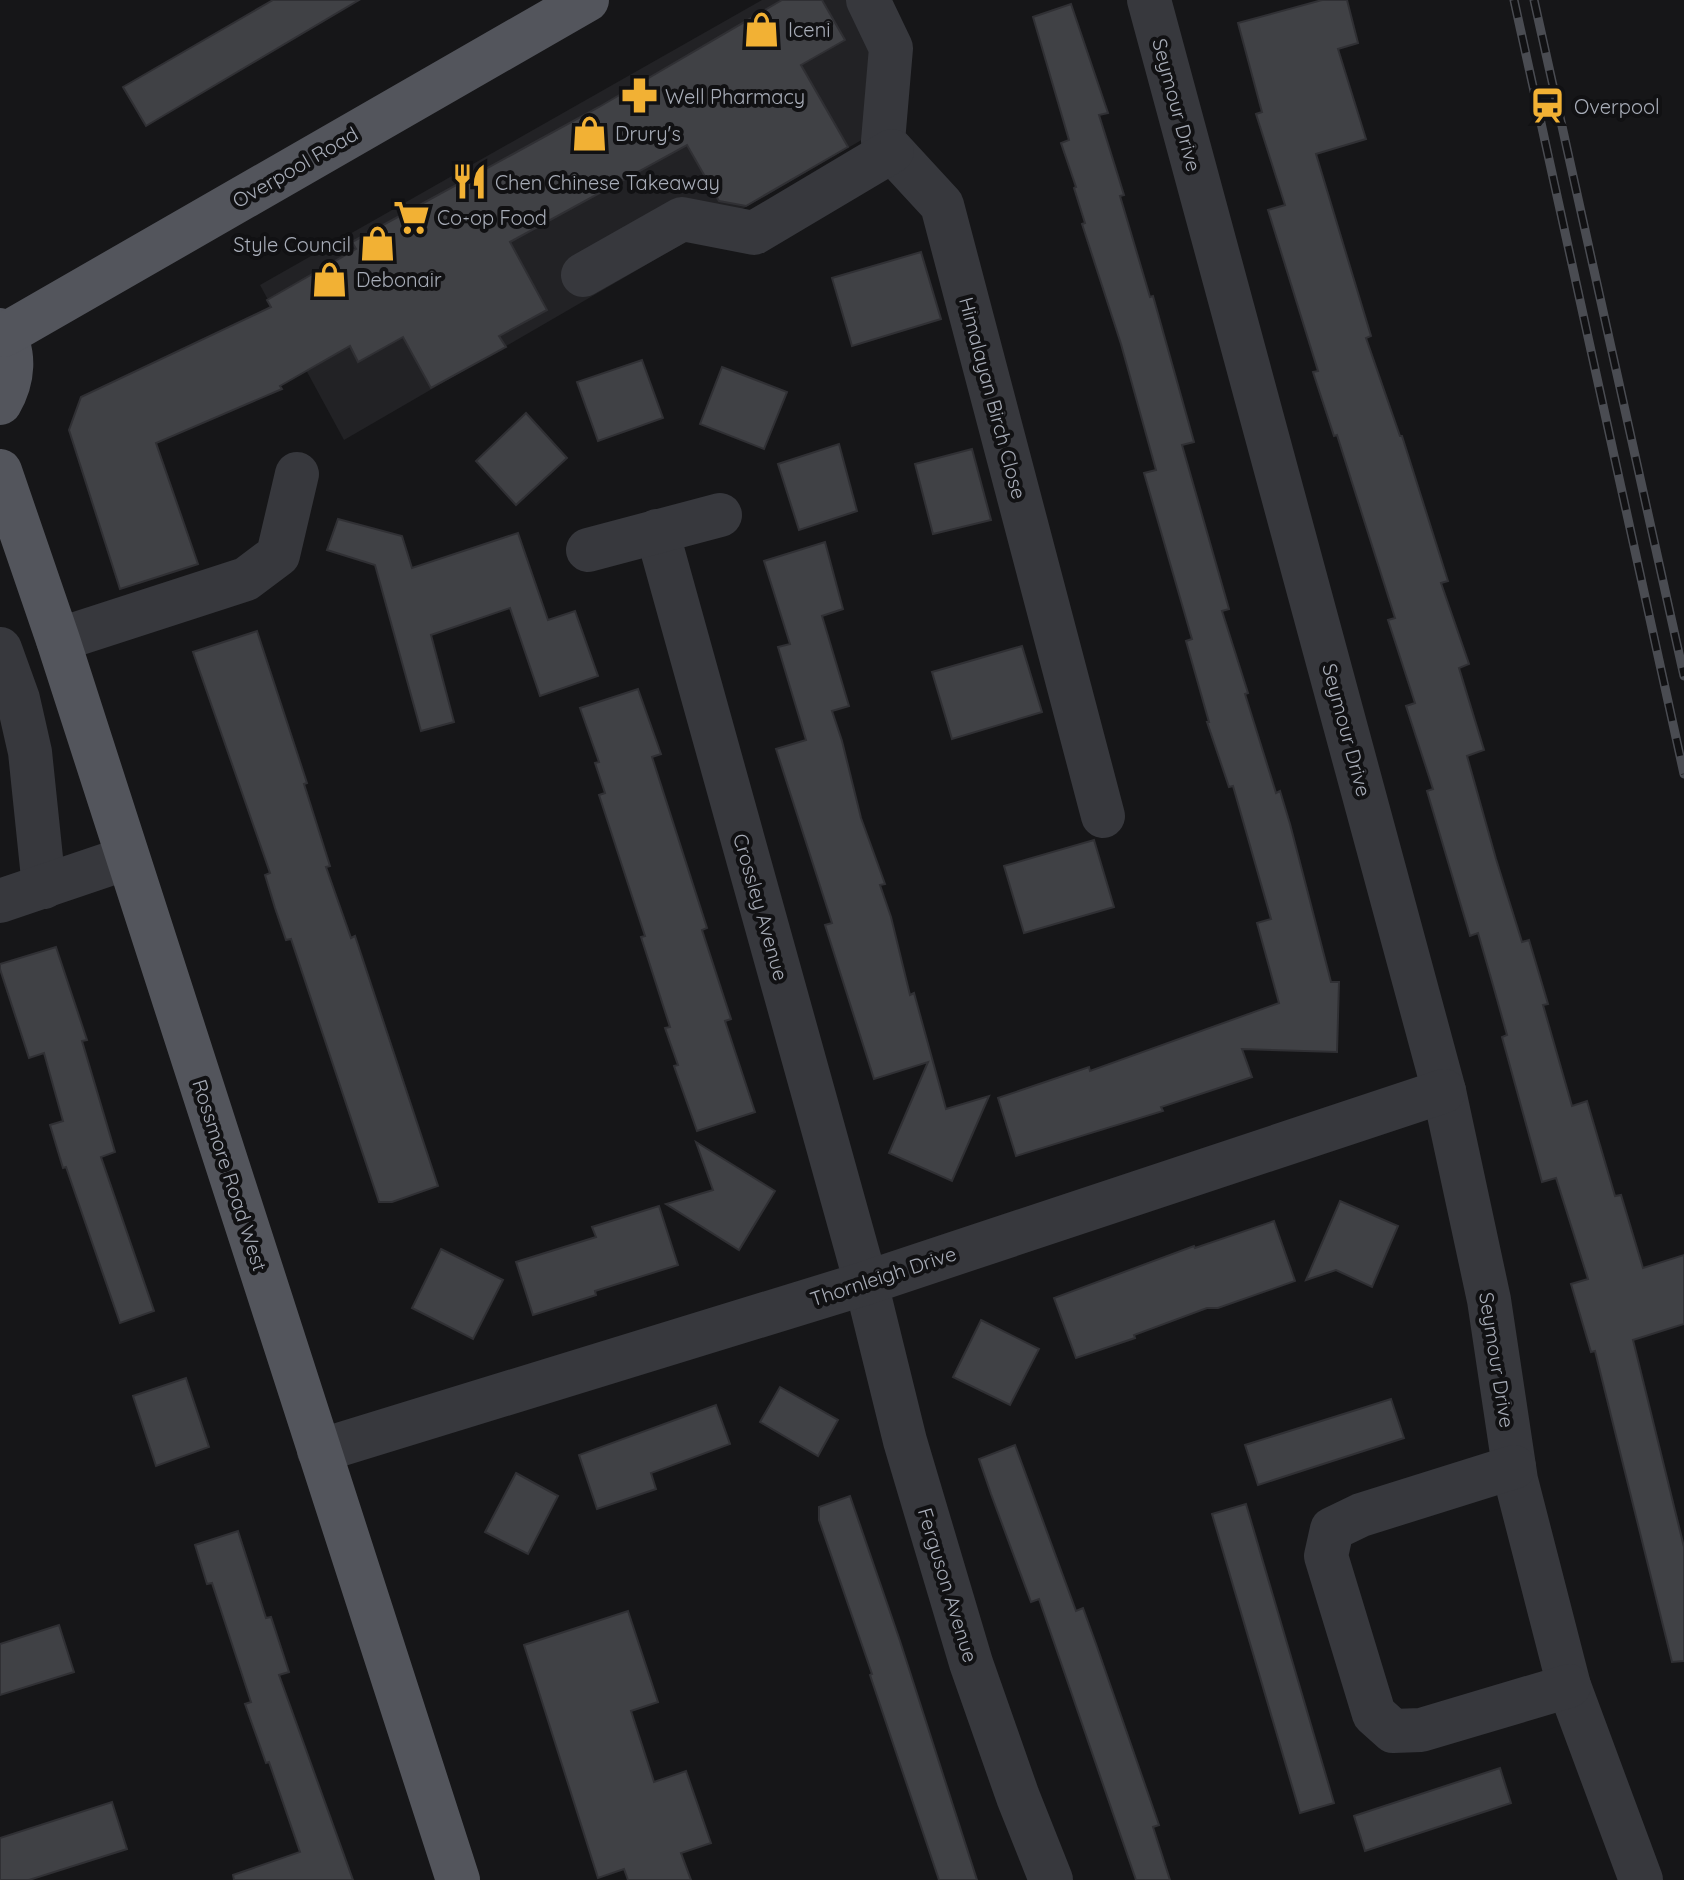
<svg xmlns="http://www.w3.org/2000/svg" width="1684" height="1880" viewBox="0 0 1684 1880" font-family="Quicksand,sans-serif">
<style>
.built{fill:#222225}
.building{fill:#404145;stroke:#303034;stroke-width:2}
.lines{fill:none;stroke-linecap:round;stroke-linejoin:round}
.minor{stroke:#37383d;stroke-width:44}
.major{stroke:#53555c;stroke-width:44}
.rail-casing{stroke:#4a4c52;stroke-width:9}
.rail{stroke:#111113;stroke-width:6;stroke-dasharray:18;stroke-linecap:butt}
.labels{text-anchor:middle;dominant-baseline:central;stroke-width:8;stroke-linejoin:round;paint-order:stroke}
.poi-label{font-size:20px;fill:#a8adb8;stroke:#111113;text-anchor:start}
.street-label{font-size:20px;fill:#a8adb8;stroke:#111113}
</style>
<rect width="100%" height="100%" fill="#161618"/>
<path class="built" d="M 762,0 L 848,0 L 876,66 L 865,138 L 344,440 L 260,285 Z"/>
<g class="building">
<path d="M 273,0 L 359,0 L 146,126 L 123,87 Z"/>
<path d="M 782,0 L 822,0 L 845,40 L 801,65 L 848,147 L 746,206 L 719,201 L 687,145 L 510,242 L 547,310 L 499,336 L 506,347 L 431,388 L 403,337 L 358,362 L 350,346 L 280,386 L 282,389 L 156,443 L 198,564 L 120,589 L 69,430 L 81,397 L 271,307 L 267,300 L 356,249 L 352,242 L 599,107 Z"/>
<path d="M 1322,0 L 1347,0 L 1358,43 L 1338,49 L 1366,139 L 1316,154 L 1371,336 L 1366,338 L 1400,436 L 1402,436 L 1448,581 L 1441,583 L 1469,664 L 1459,668 L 1484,750 L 1467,756 L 1496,859 L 1522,942 L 1529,940 L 1548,1004 L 1543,1005 L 1572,1106 L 1587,1101 L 1615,1196 L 1621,1195 L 1643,1268 L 1684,1255 L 1684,1324 L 1633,1340 L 1684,1547 L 1684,1661 L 1672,1662 L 1595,1351 L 1591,1352 L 1571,1284 L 1588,1279 L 1556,1178 L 1542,1182 L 1502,1037 L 1507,1035 L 1493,985 L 1478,933 L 1470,936 L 1427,791 L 1433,789 L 1406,706 L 1415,703 L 1388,620 L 1395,618 L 1337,435 L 1334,436 L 1313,372 L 1318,371 L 1268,210 L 1285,205 L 1256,114 L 1262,112 L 1238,23 Z"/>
<path d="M 1071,4 L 1108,113 L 1099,115 L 1124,195 L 1120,196 L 1150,297 L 1153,296 L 1194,442 L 1182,445 L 1229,609 L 1222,611 L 1248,693 L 1245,694 L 1276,793 L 1280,791 L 1290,824 L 1331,982 L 1339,982 L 1337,1052 L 1242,1049 L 1252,1077 L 1161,1107 L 1163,1111 L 1016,1156 L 998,1098 L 1089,1067 L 1090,1071 L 1279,1003 L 1257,923 L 1271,919 L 1233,786 L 1229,787 L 1207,722 L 1209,722 L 1186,641 L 1192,639 L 1144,473 L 1156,470 L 1121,344 L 1082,224 L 1085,223 L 1074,188 L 1076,187 L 1061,143 L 1069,140 L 1033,17 Z"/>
<path d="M 921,252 L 941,319 L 852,346 L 832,278 Z"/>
<path d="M 642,360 L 663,418 L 598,441 L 577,382 Z"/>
<path d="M 722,367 L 787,392 L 764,449 L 700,424 Z"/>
<path d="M 526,413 L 567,458 L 516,505 L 476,461 Z"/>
<path d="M 839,444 L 857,511 L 799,530 L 778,464 Z"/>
<path d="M 972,449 L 991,520 L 933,534 L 915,464 Z"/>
<path d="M 338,519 L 402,536 L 412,568 L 518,533 L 548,620 L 575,611 L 598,676 L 540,696 L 510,608 L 431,635 L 454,722 L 421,731 L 375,565 L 327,550 Z"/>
<path d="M 825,542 L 843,609 L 822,616 L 849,706 L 832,711 L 842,741 L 861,818 L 885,884 L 880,885 L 891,917 L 910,995 L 914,993 L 946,1109 L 989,1096 L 952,1181 L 889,1153 L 928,1062 L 874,1079 L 825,925 L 832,923 L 776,749 L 806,740 L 778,647 L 790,644 L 764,561 Z"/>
<path d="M 257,631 L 307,783 L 304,784 L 330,866 L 326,867 L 351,938 L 355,936 L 438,1186 L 392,1202 L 379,1202 L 291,939 L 286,940 L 275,908 L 265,875 L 270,873 L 193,652 Z"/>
<path d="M 1022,646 L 1042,712 L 952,739 L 932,672 Z"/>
<path d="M 638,689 L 661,754 L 652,757 L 707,928 L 702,930 L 731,1019 L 725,1021 L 755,1112 L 697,1131 L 674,1066 L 678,1065 L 665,1028 L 670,1027 L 641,937 L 645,936 L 599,795 L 605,793 L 595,763 L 599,762 L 580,708 Z"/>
<path d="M 1094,840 L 1114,907 L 1024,933 L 1004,866 Z"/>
<path d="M 56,947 L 87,1040 L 82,1041 L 115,1152 L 101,1157 L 154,1311 L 120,1323 L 66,1167 L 63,1168 L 50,1125 L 63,1121 L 44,1053 L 29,1058 L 0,969 L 0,964 Z"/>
<path d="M 696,1142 L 775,1191 L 739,1250 L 666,1204 L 713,1190 Z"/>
<path d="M 1340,1201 L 1398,1226 L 1372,1287 L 1336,1270 L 1306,1280 Z"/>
<path d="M 659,1206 L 678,1265 L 595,1291 L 596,1295 L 533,1315 L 516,1262 L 596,1237 L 592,1227 Z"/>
<path d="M 1274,1221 L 1295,1281 L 1218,1308 L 1207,1308 L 1134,1335 L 1135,1338 L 1076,1358 L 1054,1298 L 1194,1246 L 1195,1248 Z"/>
<path d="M 441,1249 L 503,1280 L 473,1339 L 412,1308 Z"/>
<path d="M 981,1320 L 1039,1349 L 1010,1405 L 953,1377 Z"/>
<path d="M 186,1378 L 209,1447 L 156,1466 L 133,1396 Z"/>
<path d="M 780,1387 L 838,1420 L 818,1456 L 760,1422 Z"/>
<path d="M 1391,1399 L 1404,1438 L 1258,1485 L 1245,1445 Z"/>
<path d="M 716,1405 L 730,1444 L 651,1473 L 656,1489 L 597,1509 L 579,1455 Z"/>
<path d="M 1015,1445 L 1076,1611 L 1083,1608 L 1096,1644 L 1159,1825 L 1153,1827 L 1170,1880 L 1136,1880 L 1039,1599 L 1031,1602 L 991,1494 L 979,1459 Z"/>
<path d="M 516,1473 L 558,1496 L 528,1554 L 485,1532 Z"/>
<path d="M 850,1496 L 900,1641 L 977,1880 L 939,1880 L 870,1675 L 872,1674 L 819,1520 L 819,1507 Z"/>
<path d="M 1246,1504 L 1334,1803 L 1300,1813 L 1212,1514 Z"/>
<path d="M 238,1531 L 266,1618 L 271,1617 L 289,1672 L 279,1675 L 353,1880 L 234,1880 L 233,1875 L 300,1852 L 269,1762 L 266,1763 L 245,1704 L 251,1702 L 212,1583 L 207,1584 L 195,1545 Z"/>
<path d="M 628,1611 L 658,1702 L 631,1711 L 654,1782 L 686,1771 L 711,1843 L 681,1853 L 691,1880 L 628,1880 L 624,1869 L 598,1878 L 524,1645 Z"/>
<path d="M 59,1625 L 74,1672 L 0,1695 L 0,1644 Z"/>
<path d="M 1500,1768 L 1511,1803 L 1365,1851 L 1354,1816 Z"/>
<path d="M 112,1802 L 127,1849 L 29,1880 L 0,1880 L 0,1838 Z"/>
</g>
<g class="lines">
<g class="minor">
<path d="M 868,0 L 891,48 L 883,141 L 942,205 L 1103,816"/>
<path d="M 1149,0 L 1444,1091 L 1489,1300 L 1516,1480 L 1569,1686 L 1641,1880"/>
<path d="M 583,275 L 682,219 L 754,233 L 892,151"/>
<path d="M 657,531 L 866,1283 L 905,1441 L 971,1663 L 1018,1797 L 1051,1880"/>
<path d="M 588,550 L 720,515"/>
<path d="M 58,640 L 246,579 L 278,555 L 297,474"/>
<path d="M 0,649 L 18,699 L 30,752 L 44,887"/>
<path d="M 0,901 L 127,858"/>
<path d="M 319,1451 L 866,1283 L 1444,1091"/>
<path d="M 1514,1467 L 1361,1515 L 1332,1529 L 1326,1556 L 1374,1714 L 1393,1731 L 1421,1730 L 1569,1686"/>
</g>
<g class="major">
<path d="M 0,330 C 17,352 13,381 0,403"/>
<path d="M 4,335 L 587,0"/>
<path d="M 0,471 L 58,640 L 458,1880"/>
</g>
<defs>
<g id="rail">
<path d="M 1514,0 L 1684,774"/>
<path d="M 1534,0 L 1684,676"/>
</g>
</defs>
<use href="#rail" class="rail-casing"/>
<use href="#rail" class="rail"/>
</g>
<defs>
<symbol id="shop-bare" viewBox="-9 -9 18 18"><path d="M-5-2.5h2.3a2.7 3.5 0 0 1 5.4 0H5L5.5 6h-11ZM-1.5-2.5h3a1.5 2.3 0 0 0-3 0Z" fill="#f2b134" stroke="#111113" stroke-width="2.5" paint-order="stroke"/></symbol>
<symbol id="pharmacy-bare" viewBox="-9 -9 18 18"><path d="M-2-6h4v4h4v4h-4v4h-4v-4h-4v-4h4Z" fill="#f2b134" stroke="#111113" stroke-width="2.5" paint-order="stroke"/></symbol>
<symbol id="station-bare" viewBox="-9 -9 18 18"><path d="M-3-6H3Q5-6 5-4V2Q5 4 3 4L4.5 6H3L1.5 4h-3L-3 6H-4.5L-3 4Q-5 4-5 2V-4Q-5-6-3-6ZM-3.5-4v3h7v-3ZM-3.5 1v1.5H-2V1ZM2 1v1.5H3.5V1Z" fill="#f2b134" stroke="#111113" stroke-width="2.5" paint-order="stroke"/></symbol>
<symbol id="restaurant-bare" viewBox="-9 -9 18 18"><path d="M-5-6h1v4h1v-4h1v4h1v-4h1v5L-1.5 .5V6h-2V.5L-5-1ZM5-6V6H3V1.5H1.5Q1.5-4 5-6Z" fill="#f2b134" stroke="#111113" stroke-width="2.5" paint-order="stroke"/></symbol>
<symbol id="supermarket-bare" viewBox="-9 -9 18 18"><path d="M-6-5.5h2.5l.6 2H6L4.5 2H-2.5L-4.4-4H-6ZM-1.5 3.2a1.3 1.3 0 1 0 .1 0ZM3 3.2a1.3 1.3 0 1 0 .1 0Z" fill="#f2b134" stroke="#111113" stroke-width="2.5" paint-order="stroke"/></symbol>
</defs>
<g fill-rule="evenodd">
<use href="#shop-bare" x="736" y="4" width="51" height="51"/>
<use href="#pharmacy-bare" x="614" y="70" width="51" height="51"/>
<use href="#station-bare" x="1522" y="80" width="51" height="51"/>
<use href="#shop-bare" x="564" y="108" width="51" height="51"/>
<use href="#restaurant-bare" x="444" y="156" width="51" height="51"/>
<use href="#supermarket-bare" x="386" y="192" width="51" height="51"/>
<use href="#shop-bare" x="352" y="218" width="51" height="51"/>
<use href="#shop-bare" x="304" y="254" width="51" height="51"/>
</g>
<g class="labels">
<g class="poi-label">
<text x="788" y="29">Iceni</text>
<text x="665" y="96">Well Pharmacy</text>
<text x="1574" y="106">Overpool</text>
<text x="615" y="133">Drury's</text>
<text x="495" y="182">Chen Chinese Takeaway</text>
<text x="437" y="217">Co-op Food</text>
<text x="351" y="244" text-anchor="end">Style Council</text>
<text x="356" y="279">Debonair</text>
</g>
<g class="street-label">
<text transform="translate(1177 105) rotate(75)">Seymour Drive</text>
<text transform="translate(295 167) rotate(-30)">Overpool Road</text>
<text transform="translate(993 398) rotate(75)">Himalayan Birch Close</text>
<text transform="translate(1347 730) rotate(75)">Seymour Drive</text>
<text transform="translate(761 907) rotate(74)">Crossley Avenue</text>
<text transform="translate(230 1175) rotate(72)">Rossmore Road West</text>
<text transform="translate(883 1276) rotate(-18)">Thornleigh Drive</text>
<text transform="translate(1497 1360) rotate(81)">Seymour Drive</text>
<text transform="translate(948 1585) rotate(73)">Ferguson Avenue</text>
</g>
</g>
</svg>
